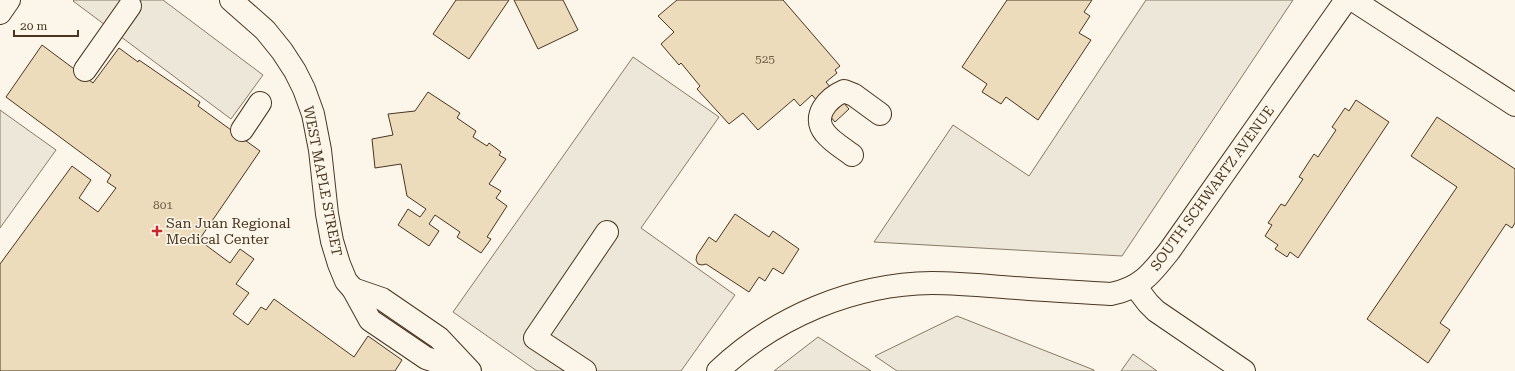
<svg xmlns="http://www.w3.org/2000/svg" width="1515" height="371" viewBox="0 0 1515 371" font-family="'Roboto Serif',serif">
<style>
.parking{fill:#ede7d9;stroke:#887966}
.building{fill:#ecdcbc;stroke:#4a3520}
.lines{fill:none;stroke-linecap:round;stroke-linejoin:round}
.minor-casing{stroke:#4a3520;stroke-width:24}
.major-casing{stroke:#4a3520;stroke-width:24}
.minor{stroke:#fbf6e9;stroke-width:22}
.major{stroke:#fbf6e9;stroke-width:22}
.poi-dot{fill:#c62828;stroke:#fbf6e9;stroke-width:1.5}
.labels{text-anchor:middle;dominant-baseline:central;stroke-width:3;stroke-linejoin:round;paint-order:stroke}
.number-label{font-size:12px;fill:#725f47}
.street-label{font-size:14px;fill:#4a3520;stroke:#fbf6e9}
.poi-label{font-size:14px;fill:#4a3520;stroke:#fbf6e9;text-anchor:start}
</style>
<rect width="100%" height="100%" fill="#fbf6e9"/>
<g class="parking">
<path d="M 74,0 L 163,0 L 263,75 L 231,119 L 73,1 Z"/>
<path d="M 1146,0 L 1293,0 L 1122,256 L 874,242 L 953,125 L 1029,176 Z"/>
<path d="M 633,57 L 719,117 L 641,228 L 735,295 L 681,371 L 537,371 L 453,312 Z"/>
<path d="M 0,110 L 56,150 L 0,228 Z"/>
<path d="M 957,316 L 1094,370 L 1094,371 L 897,371 L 875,356 Z"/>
<path d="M 818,337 L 871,371 L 774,371 Z"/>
<path d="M 1133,354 L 1157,371 L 1121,371 Z"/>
</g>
<g class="building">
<path d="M 456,0 L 509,0 L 469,59 L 433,34 Z"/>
<path d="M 514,0 L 563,0 L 578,30 L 538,49 Z"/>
<path d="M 677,0 L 783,0 L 840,66 L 835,70 L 837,73 L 826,82 L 849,109 L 835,122 L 812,95 L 800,106 L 794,99 L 758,130 L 743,113 L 729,124 L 697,89 L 700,86 L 681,63 L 679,65 L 661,44 L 674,32 L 658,16 Z"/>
<path d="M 1007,0 L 1092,0 L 1084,12 L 1090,16 L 1079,33 L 1091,40 L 1038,120 L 1006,97 L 1001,104 L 982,92 L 987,84 L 962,67 Z"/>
<path d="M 42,45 L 93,83 L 119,48 L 138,62 L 139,60 L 200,102 L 198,106 L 260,151 L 199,240 L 230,263 L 240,249 L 254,259 L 236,284 L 249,293 L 233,314 L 248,325 L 261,307 L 266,310 L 274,299 L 354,357 L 368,336 L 402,360 L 395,371 L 0,371 L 0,264 L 72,166 L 91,180 L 79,198 L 98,212 L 116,188 L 107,182 L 111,175 L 6,97 Z"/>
<path d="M 428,92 L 460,113 L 457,118 L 476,131 L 473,137 L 487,146 L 489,143 L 501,152 L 499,155 L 506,159 L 489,184 L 501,191 L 496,198 L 507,206 L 487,237 L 491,239 L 481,253 L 457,237 L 460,232 L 435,215 L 429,224 L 439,231 L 429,246 L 398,225 L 408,209 L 420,217 L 426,209 L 407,196 L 401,164 L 375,168 L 372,139 L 393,135 L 388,114 L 415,111 Z"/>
<path d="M 1356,100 L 1389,122 L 1298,258 L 1290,252 L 1287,257 L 1275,249 L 1278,245 L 1265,236 L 1272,225 L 1268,223 L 1281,204 L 1285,206 L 1303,179 L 1299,177 L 1314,154 L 1318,157 L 1336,130 L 1332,127 L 1345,108 L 1349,111 Z"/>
<path d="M 1437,117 L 1515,169 L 1515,223 L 1512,228 L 1506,224 L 1440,323 L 1450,330 L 1428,363 L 1367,319 L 1457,187 L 1411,156 Z"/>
<path d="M 735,214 L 769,237 L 773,231 L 799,249 L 783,274 L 773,268 L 765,281 L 759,277 L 749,292 L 706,264 L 702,265 L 698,264 L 696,260 L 697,255 L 709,237 L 716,242 Z"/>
</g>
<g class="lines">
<defs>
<g id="minor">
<path d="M 231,0 L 265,30 L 282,51 L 295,71 L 304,89 L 313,114 L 320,150 L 327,214 L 332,241 L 339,264 L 346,281 L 353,289 L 370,320 L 426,358 L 465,371"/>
<path d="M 1353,0 L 1515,105"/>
<path d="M 85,70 L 130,6"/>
<path d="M 242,130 L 260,103"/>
<path d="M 852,155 C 843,148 832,142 825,133 C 811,116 828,98 844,91 L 854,95 L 880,114"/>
<path d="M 1135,286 L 1148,303 L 1156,311 L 1244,371"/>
<path d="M 353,289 L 382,299 L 439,338 L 470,371"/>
<path d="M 585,371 L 535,338 L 607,232"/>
<path d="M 718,371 C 775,317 853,284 932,283 C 965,283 997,287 1029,289 C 1057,291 1084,292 1111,294 C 1141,288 1152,273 1170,250 L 1346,0"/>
</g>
<path id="major" d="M 0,13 L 9,0"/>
</defs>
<use href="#minor" class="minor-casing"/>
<use href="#major" class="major-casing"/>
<use href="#minor" class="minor"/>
<use href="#major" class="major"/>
</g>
<path class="poi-dot" d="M155 225h4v4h4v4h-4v4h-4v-4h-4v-4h4z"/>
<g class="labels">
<g class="number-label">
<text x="765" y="59">525</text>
<text x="163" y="205">801</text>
</g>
<g class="street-label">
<text transform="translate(323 181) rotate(79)">WEST MAPLE STREET</text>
<text transform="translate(1212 188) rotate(-54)">SOUTH SCHWARTZ AVENUE</text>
</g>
<g class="poi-label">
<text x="166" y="223">San Juan Regional<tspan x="166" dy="16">Medical Center</tspan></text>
</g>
</g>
<path d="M14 30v6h64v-6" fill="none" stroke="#4a3520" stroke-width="2"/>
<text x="20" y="30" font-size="12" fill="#4a3520" stroke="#fbf6e9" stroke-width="3" paint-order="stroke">20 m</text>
</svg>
